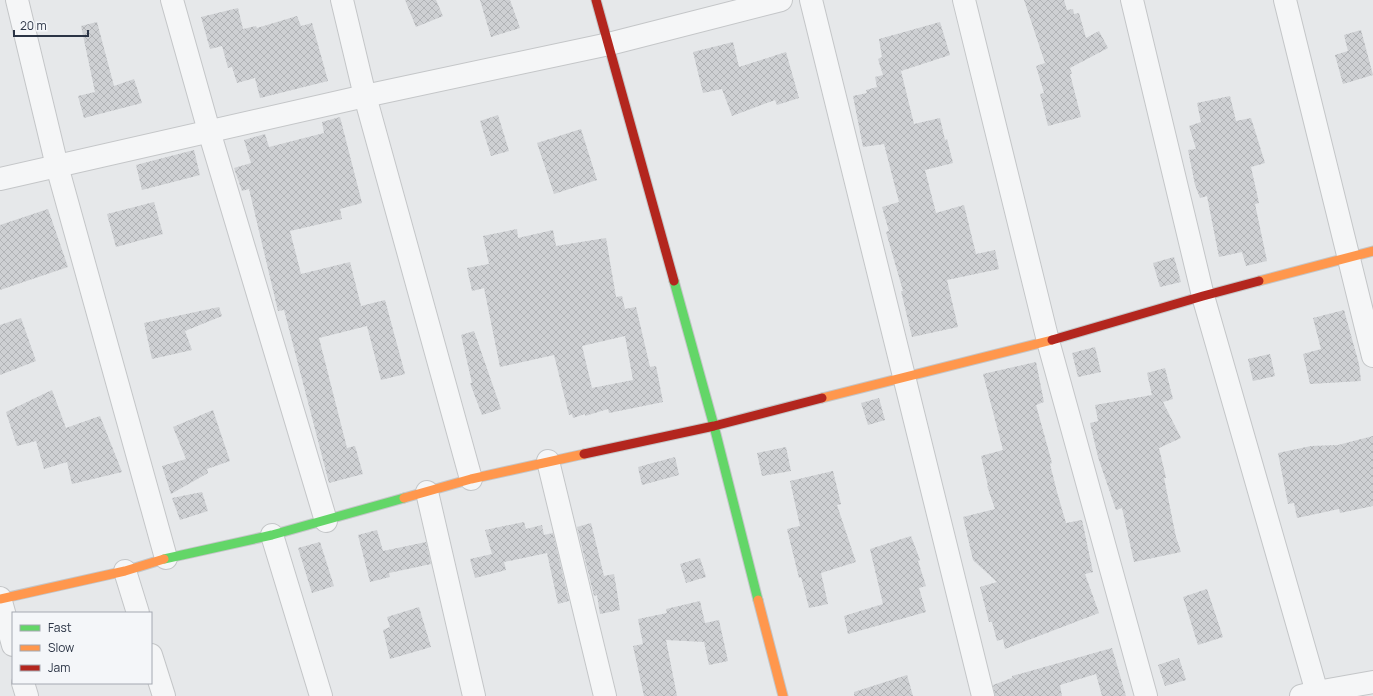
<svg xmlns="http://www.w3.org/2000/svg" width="1373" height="696" viewBox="0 0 1373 696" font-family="Manrope,sans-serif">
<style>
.building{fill:url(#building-cross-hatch);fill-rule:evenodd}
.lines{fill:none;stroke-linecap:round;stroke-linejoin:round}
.street-casing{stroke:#c4c6c8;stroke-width:24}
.fast-casing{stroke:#c4c6c8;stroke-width:11}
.slow-casing{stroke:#c4c6c8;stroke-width:11}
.jam-casing{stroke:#c4c6c8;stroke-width:11}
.street{stroke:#f5f6f7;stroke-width:22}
.fast{stroke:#63d668;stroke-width:9}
.slow{stroke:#ff974d;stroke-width:9}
.jam{stroke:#b3261e;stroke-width:9}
</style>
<defs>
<pattern id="building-cross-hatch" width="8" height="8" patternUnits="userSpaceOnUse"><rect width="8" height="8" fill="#ced0d3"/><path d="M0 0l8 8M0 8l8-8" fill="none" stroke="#b1b3b6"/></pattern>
</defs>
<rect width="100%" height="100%" fill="#e6e8ea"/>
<g class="building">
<path d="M 405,0 L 436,0 L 443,16 L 416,27 Z"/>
<path d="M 480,0 L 510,0 L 520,28 L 491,37 Z"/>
<path d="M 1024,0 L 1064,0 L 1067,10 L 1073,9 L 1074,14 L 1079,13 L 1086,38 L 1099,31 L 1108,48 L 1070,68 L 1072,74 L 1070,74 L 1081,117 L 1048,126 L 1040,94 L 1044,93 L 1036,66 L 1045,63 Z"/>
<path d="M 238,8 L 243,29 L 256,26 L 257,28 L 297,16 L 301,26 L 312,23 L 328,81 L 260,98 L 255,78 L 237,83 L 232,67 L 228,68 L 222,46 L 210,49 L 201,17 Z"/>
<path d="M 97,22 L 114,86 L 134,79 L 142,103 L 84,118 L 78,96 L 95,92 L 81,26 Z"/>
<path d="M 940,22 L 950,55 L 901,71 L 914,124 L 940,118 L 945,140 L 947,139 L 953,163 L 925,170 L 936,213 L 964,205 L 976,254 L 995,250 L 999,269 L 947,280 L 958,327 L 912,337 L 901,291 L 903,291 L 886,232 L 889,231 L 882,207 L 899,202 L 884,144 L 863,147 L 853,96 L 867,93 L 866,90 L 877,87 L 875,77 L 883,75 L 878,59 L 882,57 L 879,39 Z"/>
<path d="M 1361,30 L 1373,75 L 1343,84 L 1335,55 L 1348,51 L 1344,35 Z"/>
<path d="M 733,42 L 739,67 L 786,52 L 799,98 L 777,105 L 775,100 L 732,116 L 722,89 L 703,93 L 693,52 Z"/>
<path d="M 1230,96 L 1236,121 L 1251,118 L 1265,163 L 1251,167 L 1259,203 L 1255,204 L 1267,261 L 1246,266 L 1242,252 L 1219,257 L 1207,196 L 1200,198 L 1195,185 L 1188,150 L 1196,149 L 1189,126 L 1201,122 L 1197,103 Z"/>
<path d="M 498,115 L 509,151 L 491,156 L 480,121 Z"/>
<path d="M 340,117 L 362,203 L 340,209 L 342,219 L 290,231 L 301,274 L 350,262 L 361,306 L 385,300 L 405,374 L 381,380 L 367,326 L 319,338 L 347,448 L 355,446 L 363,474 L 329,483 L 284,310 L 278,311 L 249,189 L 242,191 L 234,168 L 251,163 L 244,140 L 265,134 L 269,147 L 324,133 L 322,122 Z"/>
<path d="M 581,129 L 597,180 L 554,194 L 537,143 Z"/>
<path d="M 194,150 L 200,175 L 142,190 L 136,165 Z"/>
<path d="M 154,202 L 163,234 L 116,247 L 107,214 Z"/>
<path d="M 48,209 L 68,267 L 0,290 L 0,225 Z"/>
<path d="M 517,229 L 518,238 L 553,230 L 556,246 L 606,238 L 616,297 L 622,296 L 625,309 L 636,307 L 650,367 L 656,366 L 663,402 L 609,413 L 608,409 L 585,416 L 585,414 L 573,418 L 572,414 L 569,415 L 554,355 L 500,367 L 484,288 L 472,291 L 467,268 L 489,264 L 483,236 ZM 625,336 L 633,380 L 592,388 L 582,346 Z"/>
<path d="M 1174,257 L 1181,282 L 1160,287 L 1153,263 Z"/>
<path d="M 219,307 L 222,316 L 185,331 L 192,350 L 152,359 L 144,323 Z"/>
<path d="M 1344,310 L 1359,364 L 1361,381 L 1310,384 L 1303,354 L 1321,349 L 1313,318 Z"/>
<path d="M 21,318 L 36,361 L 0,375 L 0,325 Z"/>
<path d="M 474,331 L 501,409 L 482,415 L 470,383 L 472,383 L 461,335 Z"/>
<path d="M 1095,347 L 1101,372 L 1078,377 L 1072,353 Z"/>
<path d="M 1270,354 L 1275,376 L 1253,381 L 1248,359 Z"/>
<path d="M 1036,362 L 1044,402 L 1036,405 L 1052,463 L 1050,464 L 1057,492 L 1066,523 L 1082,520 L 1093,572 L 1085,574 L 1099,613 L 1005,649 L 1003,639 L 997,641 L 992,622 L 989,622 L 980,587 L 997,582 L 973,560 L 963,517 L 995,509 L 987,486 L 988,486 L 981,456 L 1003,450 L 983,374 Z"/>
<path d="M 1165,368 L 1173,399 L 1163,402 L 1181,438 L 1159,448 L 1166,478 L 1164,478 L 1176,537 L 1181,552 L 1134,562 L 1122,508 L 1116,510 L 1098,457 L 1090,423 L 1098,421 L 1095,405 L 1152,395 L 1147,373 Z"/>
<path d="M 52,390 L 66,428 L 100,416 L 122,472 L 72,484 L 67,462 L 44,469 L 36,441 L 17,446 L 6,412 Z"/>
<path d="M 879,398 L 885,420 L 868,425 L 861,403 Z"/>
<path d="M 213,410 L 230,461 L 207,469 L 208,473 L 171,494 L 162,466 L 186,459 L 173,427 Z"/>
<path d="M 1373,436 L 1373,506 L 1340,513 L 1339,509 L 1297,518 L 1294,503 L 1288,504 L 1278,453 L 1311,446 L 1338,445 Z"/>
<path d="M 786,447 L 791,471 L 762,476 L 757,453 Z"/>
<path d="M 675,457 L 679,475 L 642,485 L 638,467 Z"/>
<path d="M 833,471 L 841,504 L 837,505 L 856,562 L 821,573 L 828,604 L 809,608 L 801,577 L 799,578 L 787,529 L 800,526 L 790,481 Z"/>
<path d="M 202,492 L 208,511 L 180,520 L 172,498 Z"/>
<path d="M 524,522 L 526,529 L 542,525 L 544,535 L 553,533 L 569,601 L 558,604 L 547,553 L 504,562 L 506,570 L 475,578 L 470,559 L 492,554 L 485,530 Z"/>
<path d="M 591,523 L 604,576 L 614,574 L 620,610 L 600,614 L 597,595 L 594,596 L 577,527 Z"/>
<path d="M 377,530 L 383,551 L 426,542 L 431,564 L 389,573 L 390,577 L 370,582 L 358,535 Z"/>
<path d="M 911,536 L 920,560 L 918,561 L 926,586 L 919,588 L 926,612 L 848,634 L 844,616 L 883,604 L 870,549 Z"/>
<path d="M 320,542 L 334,586 L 312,593 L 298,548 Z"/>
<path d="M 700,558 L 706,577 L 686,583 L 680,564 Z"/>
<path d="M 1207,589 L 1223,637 L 1198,645 L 1183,597 Z"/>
<path d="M 700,601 L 705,623 L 719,620 L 728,661 L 709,665 L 704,642 L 666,640 L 677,696 L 644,696 L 633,646 L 643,644 L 638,619 L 667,613 L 666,609 Z"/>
<path d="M 419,607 L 431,647 L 390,659 L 383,630 L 390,627 L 387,617 Z"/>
<path d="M 1112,648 L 1126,696 L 1102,696 L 1096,674 L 1060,685 L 1062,696 L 995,696 L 993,685 L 1012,678 L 1012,676 Z"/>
<path d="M 1179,658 L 1186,680 L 1165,686 L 1158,665 Z"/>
<path d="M 907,675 L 913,696 L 854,696 L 854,692 Z"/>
</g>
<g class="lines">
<defs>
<g id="street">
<path d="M 17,0 L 57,166 L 166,558"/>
<path d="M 172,0 L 209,131 L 326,521"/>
<path d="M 342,0 L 365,96 L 471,479"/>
<path d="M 811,0 L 983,696"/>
<path d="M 964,0 L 1048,341 L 1146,696"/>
<path d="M 1132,0 L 1203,296 L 1318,696"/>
<path d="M 1285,0 L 1373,356"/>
<path d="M 0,179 L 365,96 L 609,44 L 781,0"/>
<path d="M 548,461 L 605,696"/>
<path d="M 427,492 L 474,696"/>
<path d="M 272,535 L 321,696"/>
<path d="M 125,571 L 138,613"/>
<path d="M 0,598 L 13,645"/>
<path d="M 151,655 L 164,696"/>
<path d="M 23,683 L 27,696"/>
<path d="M 1301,696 L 1317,692 L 1373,682"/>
</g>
<g id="fast">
<path d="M 674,281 L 714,426 L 758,600"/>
<path d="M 164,559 L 272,535 L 404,498"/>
</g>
<g id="slow">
<path d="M 1259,281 L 1373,251"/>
<path d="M 822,398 L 1052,340"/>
<path d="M 404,498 L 471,479 L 584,454"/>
<path d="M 0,599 L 125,571 L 164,559"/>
<path d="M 758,600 L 783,696"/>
</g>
<g id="jam">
<path d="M 596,0 L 674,281"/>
<path d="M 1052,340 L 1203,296 L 1259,281"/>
<path d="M 584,454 L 714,426 L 822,398"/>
</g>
</defs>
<use href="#street" class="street-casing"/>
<use href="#fast" class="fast-casing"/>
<use href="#slow" class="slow-casing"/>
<use href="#jam" class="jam-casing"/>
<use href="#street" class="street"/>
<use href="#fast" class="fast"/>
<use href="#slow" class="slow"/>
<use href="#jam" class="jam"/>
</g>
<rect x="12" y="612" width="140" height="72" fill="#f4f6f9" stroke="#a4a8b1"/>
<rect x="20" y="625" width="20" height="6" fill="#63d668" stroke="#a4a8b1"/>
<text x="48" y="632" font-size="12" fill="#2b3445">Fast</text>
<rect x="20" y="645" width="20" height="6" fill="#ff974d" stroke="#a4a8b1"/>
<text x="48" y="652" font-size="12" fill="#2b3445">Slow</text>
<rect x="20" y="665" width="20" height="6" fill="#b3261e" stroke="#a4a8b1"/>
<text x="48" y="672" font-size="12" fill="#2b3445">Jam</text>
<path d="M14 30v6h74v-6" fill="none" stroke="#2b3445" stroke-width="2"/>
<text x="20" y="30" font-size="12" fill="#2b3445" stroke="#f4f6f9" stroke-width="3" paint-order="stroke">20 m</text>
</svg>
